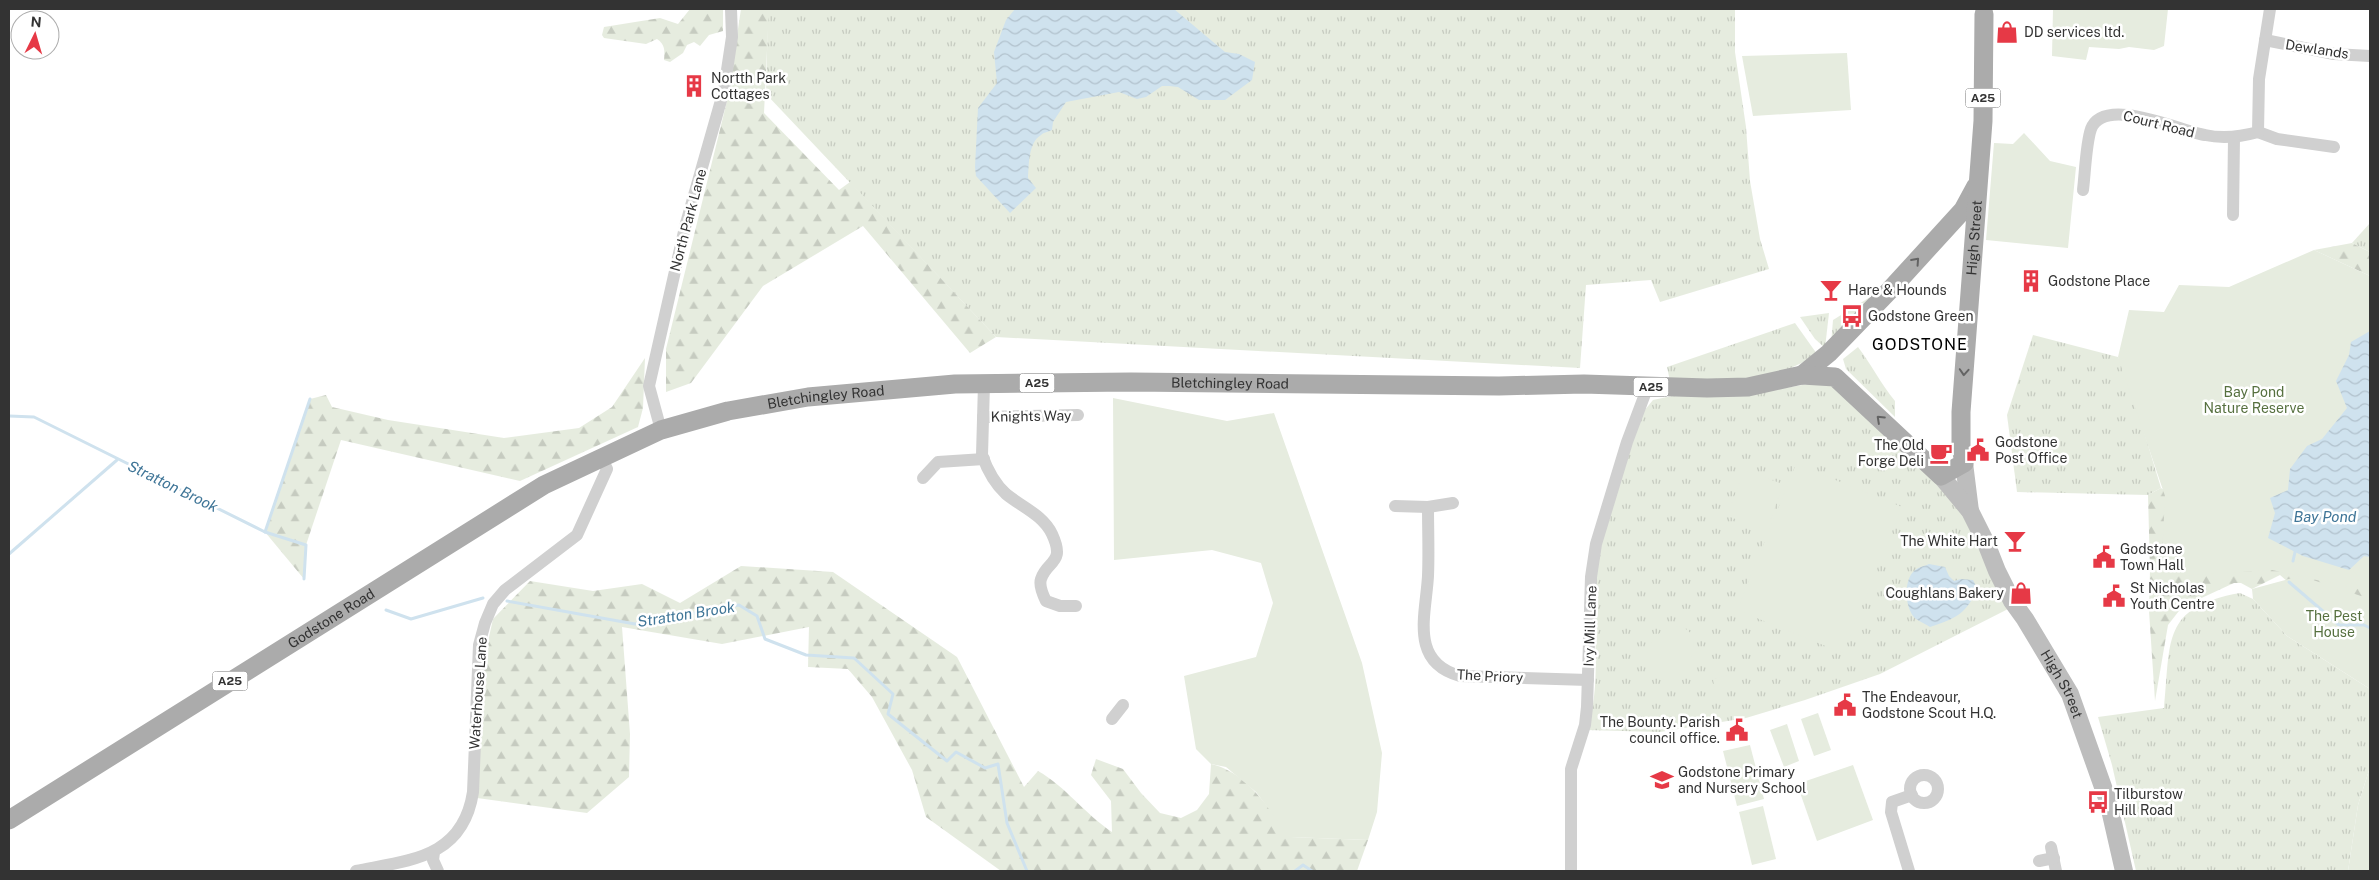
<svg xmlns="http://www.w3.org/2000/svg" width="2379" height="880" viewBox="0 0 2379 880" font-family="'Public Sans',sans-serif">
<style>
.grass{fill:url(#grass-tufts)}
.forest{fill:url(#forest-firs)}
.green{fill:#e6ecdf}
.water{fill:url(#water-waves)}
.lines{fill:none;stroke-linecap:round;stroke-linejoin:round}
.stream{stroke:#cfe2ee;stroke-width:3}
.minor{stroke:#d0d0d0;stroke-width:12}
.secondary{stroke:#bdbdbd;stroke-width:18}
.primary{stroke:#ababab;stroke-width:19}
.oneway{stroke:#636363}
.labels{text-anchor:middle;dominant-baseline:central;stroke-width:5;stroke-linejoin:round;paint-order:stroke}
.shield{fill:#fff;stroke:#707070;stroke-width:1}
.shield-label{font-size:12px;font-weight:bold;fill:#333}
.poi-label{font-size:14px;fill:#333;stroke:#fff;text-anchor:start}
.street-label{font-size:14px;fill:#333;stroke:#fff}
.park-label{font-size:14px;fill:#56703f;stroke:#fff}
.water-label{font-size:15px;font-style:italic;fill:#3f7597;stroke:#fff}
.quarter-label{font-size:16px;letter-spacing:1px;fill:#000;stroke:#fff}
</style>
<defs>
<pattern id="grass-tufts" width="24" height="20" patternUnits="userSpaceOnUse" patternTransform="scale(1.25)"><rect width="24" height="20" fill="#e6ecdf"/><path d="M3 7l-1-3M5 7V3M7 7l1-3M15 17l-1-3M17 17v-4M19 17l1-3" fill="none" stroke="#c6cbc0"/></pattern>
<pattern id="forest-firs" width="22" height="20" patternUnits="userSpaceOnUse" patternTransform="scale(1.25)"><rect width="22" height="20" fill="#e6ecdf"/><path d="M5 1l3.5 6h-7zM16 11l3.5 6h-7z" fill="#c6cbc0"/></pattern>
<pattern id="water-waves" width="16" height="10" patternUnits="userSpaceOnUse" patternTransform="scale(1.25)"><rect width="16" height="10" fill="#cfe2ee"/><path d="M0 5q4-4 8 0t8 0" fill="none" stroke="#b2c2cd"/></pattern>
</defs>
<rect width="100%" height="100%" fill="#fff"/>
<g class="grass">
<path d="M 768,9 L 1735,9 L 1735,52 L 1746,127 L 1750,181 L 1760,239 L 1769,269 L 1660,302 L 1651,280 L 1586,285 L 1580,368 L 996,337 L 766,94 Z"/>
<path d="M 2370,223 L 2370,252 L 2352,243 Z"/>
<path d="M 1875,294 L 1831,344 L 1833,320 Z"/>
<path d="M 1829,313 L 1825,348 L 1815,339 L 1800,317 Z"/>
<path d="M 1795,323 L 1817,354 C 1768,386 1726,380 1670,381 L 1667,367 Z"/>
<path d="M 2033,335 L 2118,357 L 2125,369 L 2161,488 L 2148,495 L 2017,492 L 2007,415 Z"/>
<path d="M 1858,347 C 1871,364 1881,384 1895,401 L 1895,417 L 1846,369 L 1843,359 Z"/>
<path d="M 1825,381 L 1838,386 L 1953,496 L 2010,608 L 1880,674 L 1805,700 L 1746,718 L 1660,732 L 1586,730 C 1603,688 1592,628 1595,583 C 1600,523 1624,467 1644,411 L 1653,400 L 1672,396 L 1739,396 Z"/>
<path d="M 2240,593 L 2253,599 L 2287,636 L 2370,689 L 2370,767 L 2358,805 L 2348,871 L 2136,871 L 2112,765 L 2098,717 L 2164,708 C 2171,641 2161,607 2240,593 Z"/>
</g>
<g class="forest">
<path d="M 690,9 L 723,9 L 723,31 L 709,35 L 700,46 L 694,42 L 687,45 L 683,53 L 670,62 L 664,60 C 665,51 665,44 657,39 L 646,44 L 604,38 L 602,35 L 604,27 L 660,18 L 678,24 Z"/>
<path d="M 741,9 L 769,9 L 764,113 L 839,190 L 850,182 L 996,337 L 970,353 L 863,226 L 763,286 L 691,383 L 666,392 L 666,349 L 727,101 Z"/>
<path d="M 2352,243 L 2370,252 L 2370,276 L 2314,250 Z"/>
<path d="M 645,358 L 643,408 L 638,427 L 520,481 L 341,440 L 306,545 L 304,579 L 265,532 L 310,399 L 326,395 L 332,407 L 388,420 L 504,438 L 579,428 L 612,407 Z"/>
<path d="M 2161,488 L 2178,499 L 2370,557 L 2370,657 L 2357,642 L 2280,575 L 2252,589 L 2241,583 L 2234,583 L 2182,607 L 2168,625 L 2155,701 L 2149,611 L 2150,570 L 2148,495 Z"/>
<path d="M 741,566 L 833,572 L 957,657 L 1024,787 L 1038,771 C 1066,787 1085,814 1112,832 L 1111,801 L 1091,775 L 1096,759 L 1123,769 L 1141,793 L 1160,813 L 1181,818 L 1197,810 L 1209,794 L 1211,764 C 1247,772 1269,809 1291,837 L 1368,840 L 1357,871 L 1001,871 L 926,817 L 912,770 L 872,697 L 848,669 L 808,667 L 809,627 L 722,644 L 622,627 L 630,734 L 629,777 L 587,813 L 477,798 L 483,664 L 493,619 L 530,581 L 593,591 L 642,584 L 680,603 Z"/>
</g>
<g class="green">
<path d="M 2053,9 L 2168,9 L 2164,46 L 2154,50 L 2129,47 L 2119,49 L 2089,47 L 2086,60 L 2052,56 Z"/>
<path d="M 1847,53 L 1851,110 L 1753,116 L 1742,56 Z"/>
<path d="M 2024,133 L 2050,161 L 2076,167 L 2068,248 L 1986,240 L 1994,143 L 2013,144 Z"/>
<path d="M 2314,250 L 2370,276 L 2370,591 L 2307,578 L 2370,599 L 2370,689 L 2287,636 L 2253,599 L 2252,589 L 2300,576 L 2272,570 L 2161,577 L 2165,496 L 2118,357 L 2129,310 L 2164,312 L 2179,285 L 2229,287 Z"/>
<path d="M 1113,398 L 1227,421 L 1274,413 L 1362,663 L 1382,753 L 1377,812 L 1368,840 L 1290,837 L 1256,792 L 1226,767 L 1211,764 L 1196,749 L 1184,676 L 1256,657 L 1273,603 L 1261,563 L 1212,550 L 1114,560 Z"/>
<path d="M 1796,464 L 1902,507 L 1843,653 L 1737,610 Z"/>
<path d="M 1744,470 L 1783,484 L 1767,530 L 1727,516 Z"/>
<path d="M 1673,626 C 1717,626 1682,700 1655,674 C 1637,656 1653,632 1673,626 Z"/>
<path d="M 1728,675 L 1731,688 L 1715,692 L 1713,679 Z"/>
<path d="M 1818,713 L 1831,750 L 1814,756 L 1801,719 Z"/>
<path d="M 1787,724 L 1799,761 L 1784,767 L 1770,730 Z"/>
<path d="M 1750,745 L 1764,799 L 1737,806 L 1723,751 Z"/>
<path d="M 1853,765 L 1873,820 L 1817,841 L 1797,784 Z"/>
<path d="M 2370,767 L 2370,871 L 2348,871 L 2358,805 Z"/>
<path d="M 1763,806 L 1776,859 L 1752,865 L 1739,812 Z"/>
</g>
<g class="water">
<path d="M 1015,9 L 1174,9 L 1225,52 L 1239,54 L 1255,62 L 1252,80 L 1225,100 L 1199,100 L 1178,87 L 1169,86 L 1162,86 L 1146,97 L 1137,99 L 1119,92 L 1066,102 L 1053,122 L 1052,130 C 1048,132 1044,132 1041,135 C 1028,143 1029,165 1028,178 L 1036,188 L 1010,213 L 976,176 L 975,167 L 978,108 L 997,83 L 994,52 L 1006,20 Z"/>
<path d="M 2370,331 L 2370,557 L 2364,556 L 2349,570 L 2303,556 L 2268,538 L 2275,513 L 2270,498 L 2288,490 L 2290,469 L 2307,446 L 2322,439 L 2347,408 L 2336,381 L 2349,355 L 2351,342 Z"/>
<path d="M 1929,564 L 1945,567 L 1949,576 L 1954,581 L 1961,579 L 1973,580 L 1977,588 C 1968,613 1955,619 1930,627 C 1926,624 1920,622 1916,619 C 1905,610 1903,581 1914,571 C 1918,567 1925,566 1929,564 Z"/>
</g>
<g class="lines">
<g class="stream">
<path d="M 9,416 L 34,417 L 265,532 L 306,545 L 304,579"/>
<path d="M 265,532 L 310,399"/>
<path d="M 9,554 L 117,460"/>
<path d="M 2293,561 L 2295,552 L 2297,550"/>
<path d="M 2289,582 L 2339,625 L 2364,625 L 2370,628"/>
<path d="M 507,601 L 635,624 L 739,605 L 757,616 L 765,639 L 806,655 L 854,658 L 893,694 L 888,714 L 947,761 L 956,752 L 985,768 L 998,764 L 1007,823 L 1027,871"/>
<path d="M 386,610 L 411,619 L 483,598"/>
<path d="M 1295,871 L 1303,865 L 1312,871"/>
</g>
<g class="minor">
<path d="M 2265,40 L 2334,54 L 2370,56"/>
<path d="M 2258,132 L 2277,139 L 2334,147"/>
<path d="M 2083,190 C 2085,174 2086,143 2091,129 C 2104,95 2180,131 2205,135 C 2223,139 2240,137 2258,132 L 2259,79 L 2270,9"/>
<path d="M 2233,215 L 2234,138"/>
<path d="M 984,384 L 982,455 C 987,469 995,484 1006,494 C 1022,507 1043,515 1052,534 C 1066,564 1047,560 1041,579 C 1039,585 1043,595 1046,601 L 1060,606 L 1076,606"/>
<path d="M 983,417 L 1078,415"/>
<path d="M 661,430 L 649,386 L 685,227 L 724,90 L 732,37 L 731,9"/>
<path d="M 923,478 L 938,462 L 984,459"/>
<path d="M 1453,503 L 1428,507 C 1428,530 1429,553 1428,576 C 1426,614 1409,662 1460,676 L 1588,680"/>
<path d="M 1395,506 L 1428,507"/>
<path d="M 1112,719 L 1123,705"/>
<circle cx="1924" cy="789" r="14"/>
<path d="M 2051,847 L 2056,871"/>
<path d="M 434,852 L 433,860 L 438,871"/>
<path d="M 2039,861 L 2054,858"/>
<path d="M 356,871 C 410,860 463,858 473,792 L 479,645 L 485,623 L 493,604 L 505,590 L 577,535 L 607,469 L 601,457"/>
<path d="M 1571,871 L 1571,769 L 1585,725 L 1587,707 L 1591,577 L 1596,544 L 1627,442 L 1645,394 L 1646,387"/>
<path d="M 1909,871 L 1891,812 L 1892,802 L 1912,795"/>
</g>
<g class="secondary">
<path d="M 1964,463 L 1970,511"/>
<path id="s1" d="M 1941,476 L 1970,511 L 1986,543 L 1997,571 L 2012,601 L 2025,619 L 2070,694 L 2108,801 L 2124,871"/>
</g>
<g class="primary">
<path d="M 1802,375 L 1829,353 L 1890,290 L 1963,210 L 1976,186"/>
<path id="s2" d="M 9,820 L 544,485 L 661,430 L 728,411 L 808,397 L 955,384 L 1131,382 L 1499,386 L 1584,384 L 1707,388 L 1748,387 L 1802,375 L 1835,377 L 1941,476 L 1964,463 L 1961,447 L 1961,412 L 1983,121 L 1984,14"/>
</g>
</g>
<defs><path id="oneway-chevron" d="M-2-3.5L2.5 0L-2 3.5" fill="none" stroke-width="1.6" stroke-linecap="round" stroke-linejoin="round" transform="scale(1.25)"/></defs>
<g class="oneway">
<use href="#oneway-chevron" transform="translate(1916 261) rotate(-48)"/>
<use href="#oneway-chevron" transform="translate(1964 372) rotate(94)"/>
<use href="#oneway-chevron" transform="translate(1880 419) rotate(-137)"/>
</g>
<defs>
<symbol id="shop-bare" viewBox="-9 -9 18 18"><path d="M-5-2.5h2.3a2.7 3.5 0 0 1 5.4 0H5L5.5 6h-11ZM-1.5-2.5h3a1.5 2.3 0 0 0-3 0Z" fill="#e63946" stroke="#fff" stroke-width="2.5" paint-order="stroke"/></symbol>
<symbol id="building-bare" viewBox="-9 -9 18 18"><path d="M-4-6H4V6H1V3H-1V6H-4ZM-2.5-4.3h1.7v1.8h-1.7ZM.8-4.3h1.7v1.8H.8ZM-2.5-1h1.7V.8h-1.7ZM.8-1h1.7V.8H.8Z" fill="#e63946" stroke="#fff" stroke-width="2.5" paint-order="stroke"/></symbol>
<symbol id="bar-bare" viewBox="-9 -9 18 18"><path d="M-6-5H6L.8 .8V4.5H3.5V6h-7V4.5H-.8V.8Z" fill="#e63946" stroke="#fff" stroke-width="2.5" paint-order="stroke"/></symbol>
<symbol id="bus-bare" viewBox="-9 -9 18 18"><path d="M-5-6H5V4H4V6H2V4H-2V6H-4V4H-5ZM-3.5-4V0h7V-4ZM-3.5 1.2v1.5H-2V1.2ZM2 1.2v1.5H3.5V1.2Z" fill="#e63946" stroke="#fff" stroke-width="2.5" paint-order="stroke"/></symbol>
<symbol id="civic-bare" viewBox="-9 -9 18 18"><path d="M-.6-6.5H3V-4.5H.6V-3L4-1V1h2V6H-6V1h2V-1L-.6-3ZM-1.2 2.5V6h2.4V2.5Z" fill="#e63946" stroke="#fff" stroke-width="2.5" paint-order="stroke"/></symbol>
<symbol id="cafe-bare" viewBox="-9 -9 18 18"><path d="M-5.5-4.5H6V0H3Q3 3.5 0 3.5H-2.5Q-5.5 3.5-5.5 0ZM3-3.2v2h1.7v-2ZM-6 4.5H4V6H-6Z" fill="#e63946" stroke="#fff" stroke-width="2.5" paint-order="stroke"/></symbol>
<symbol id="school-bare" viewBox="-9 -9 18 18"><path d="M0-5L7-2L0 1L-7-2ZM-4 1L0 2.5L4 1V4Q0 6-4 4Z" fill="#e63946" stroke="#fff" stroke-width="2.5" paint-order="stroke"/></symbol>
</defs>
<g fill-rule="evenodd">
<use href="#shop-bare" x="1991" y="16" width="32" height="32"/>
<use href="#building-bare" x="678" y="70" width="32" height="32"/>
<use href="#building-bare" x="2015" y="265" width="32" height="32"/>
<use href="#bar-bare" x="1815" y="274" width="32" height="32"/>
<use href="#bus-bare" x="1836" y="300" width="32" height="32"/>
<use href="#civic-bare" x="1962" y="434" width="32" height="32"/>
<use href="#cafe-bare" x="1925" y="437" width="32" height="32"/>
<use href="#bar-bare" x="1999" y="525" width="32" height="32"/>
<use href="#civic-bare" x="2088" y="541" width="32" height="32"/>
<use href="#shop-bare" x="2005" y="577" width="32" height="32"/>
<use href="#civic-bare" x="2098" y="580" width="32" height="32"/>
<use href="#civic-bare" x="1829" y="689" width="32" height="32"/>
<use href="#civic-bare" x="1721" y="714" width="32" height="32"/>
<use href="#school-bare" x="1646" y="764" width="32" height="32"/>
<use href="#bus-bare" x="2082" y="786" width="32" height="32"/>
</g>
<g class="labels">
<g class="shield">
<rect x="1965.5" y="88.5" width="35" height="19" rx="4"/>
<rect x="1019.5" y="373.5" width="35" height="19" rx="4"/>
<rect x="1633.5" y="377.5" width="35" height="19" rx="4"/>
<rect x="212.5" y="671.5" width="35" height="19" rx="4"/>
</g>
<g class="shield-label">
<text x="1983" y="98">A25</text>
<text x="1037" y="383">A25</text>
<text x="1651" y="387">A25</text>
<text x="230" y="681">A25</text>
</g>
<g class="poi-label">
<text x="2024" y="32">DD services ltd.</text>
<text x="711" y="78">Nortth Park<tspan x="711" dy="16">Cottages</tspan></text>
<text x="2048" y="281">Godstone Place</text>
<text x="1848" y="290">Hare &amp; Hounds</text>
<text x="1868" y="316">Godstone Green</text>
<text x="1995" y="442">Godstone<tspan x="1995" dy="16">Post Office</tspan></text>
<text x="1924" y="445" text-anchor="end">The Old<tspan x="1924" dy="16">Forge Deli</tspan></text>
<text x="1998" y="541" text-anchor="end">The White Hart</text>
<text x="2120" y="549">Godstone<tspan x="2120" dy="16">Town Hall</tspan></text>
<text x="2130" y="588">St Nicholas<tspan x="2130" dy="16">Youth Centre</tspan></text>
<text x="2004" y="593" text-anchor="end">Coughlans Bakery</text>
<text x="1862" y="697">The Endeavour,<tspan x="1862" dy="16">Godstone Scout H.Q.</tspan></text>
<text x="1720" y="722" text-anchor="end">The Bounty. Parish<tspan x="1720" dy="16">council office.</tspan></text>
<text x="1678" y="772">Godstone Primary<tspan x="1678" dy="16">and Nursery School</tspan></text>
<text x="2114" y="794">Tilburstow<tspan x="2114" dy="16">Hill Road</tspan></text>
</g>
<g class="street-label">
<text transform="translate(2317 49) rotate(9)">Dewlands</text>
<text transform="translate(2159 124) rotate(14)">Court Road</text>
<text transform="translate(688 220) rotate(-75)">North Park Lane</text>
<text stroke="none"><textPath href="#s2" startOffset="2338">High Street</textPath></text>
<text stroke="none"><textPath href="#s2" startOffset="1334">Bletchingley Road</textPath></text>
<text stroke="none"><textPath href="#s2" startOffset="929">Bletchingley Road</textPath></text>
<text transform="translate(1031 416) rotate(-1)">Knights Way</text>
<text stroke="none"><textPath href="#s2" startOffset="380">Godstone Road</textPath></text>
<text transform="translate(1590 626) rotate(-88)">Ivy Mill Lane</text>
<text transform="translate(1490 676) rotate(3)">The Priory</text>
<text stroke="none"><textPath href="#s1" startOffset="242">High Street</textPath></text>
<text transform="translate(478 693) rotate(-86)">Waterhouse Lane</text>
</g>
<g class="park-label">
<text x="2254" y="392">Bay Pond<tspan x="2254" dy="16">Nature Reserve</tspan></text>
<text x="2334" y="616">The Pest<tspan x="2334" dy="16">House</tspan></text>
</g>
<g class="water-label">
<text transform="translate(173 486) rotate(26)">Stratton Brook</text>
<text x="2325" y="516">Bay Pond</text>
<text transform="translate(686 614) rotate(-9)">Stratton Brook</text>
</g>
<g class="quarter-label">
<text x="1920" y="344">GODSTONE</text>
</g>
</g>
<rect width="2379" height="880" fill="none" stroke="#333333" stroke-width="20"/>
<g transform="translate(35 35) rotate(5)"><circle r="24" fill="#ffffff" stroke="#adadad"/>
<path d="M0-4L9 19L0 12L-9 19Z" fill="#e63946"/>
<text y="-8" font-size="14" font-weight="bold" text-anchor="middle" fill="#333333">N</text>
</g>
</svg>
